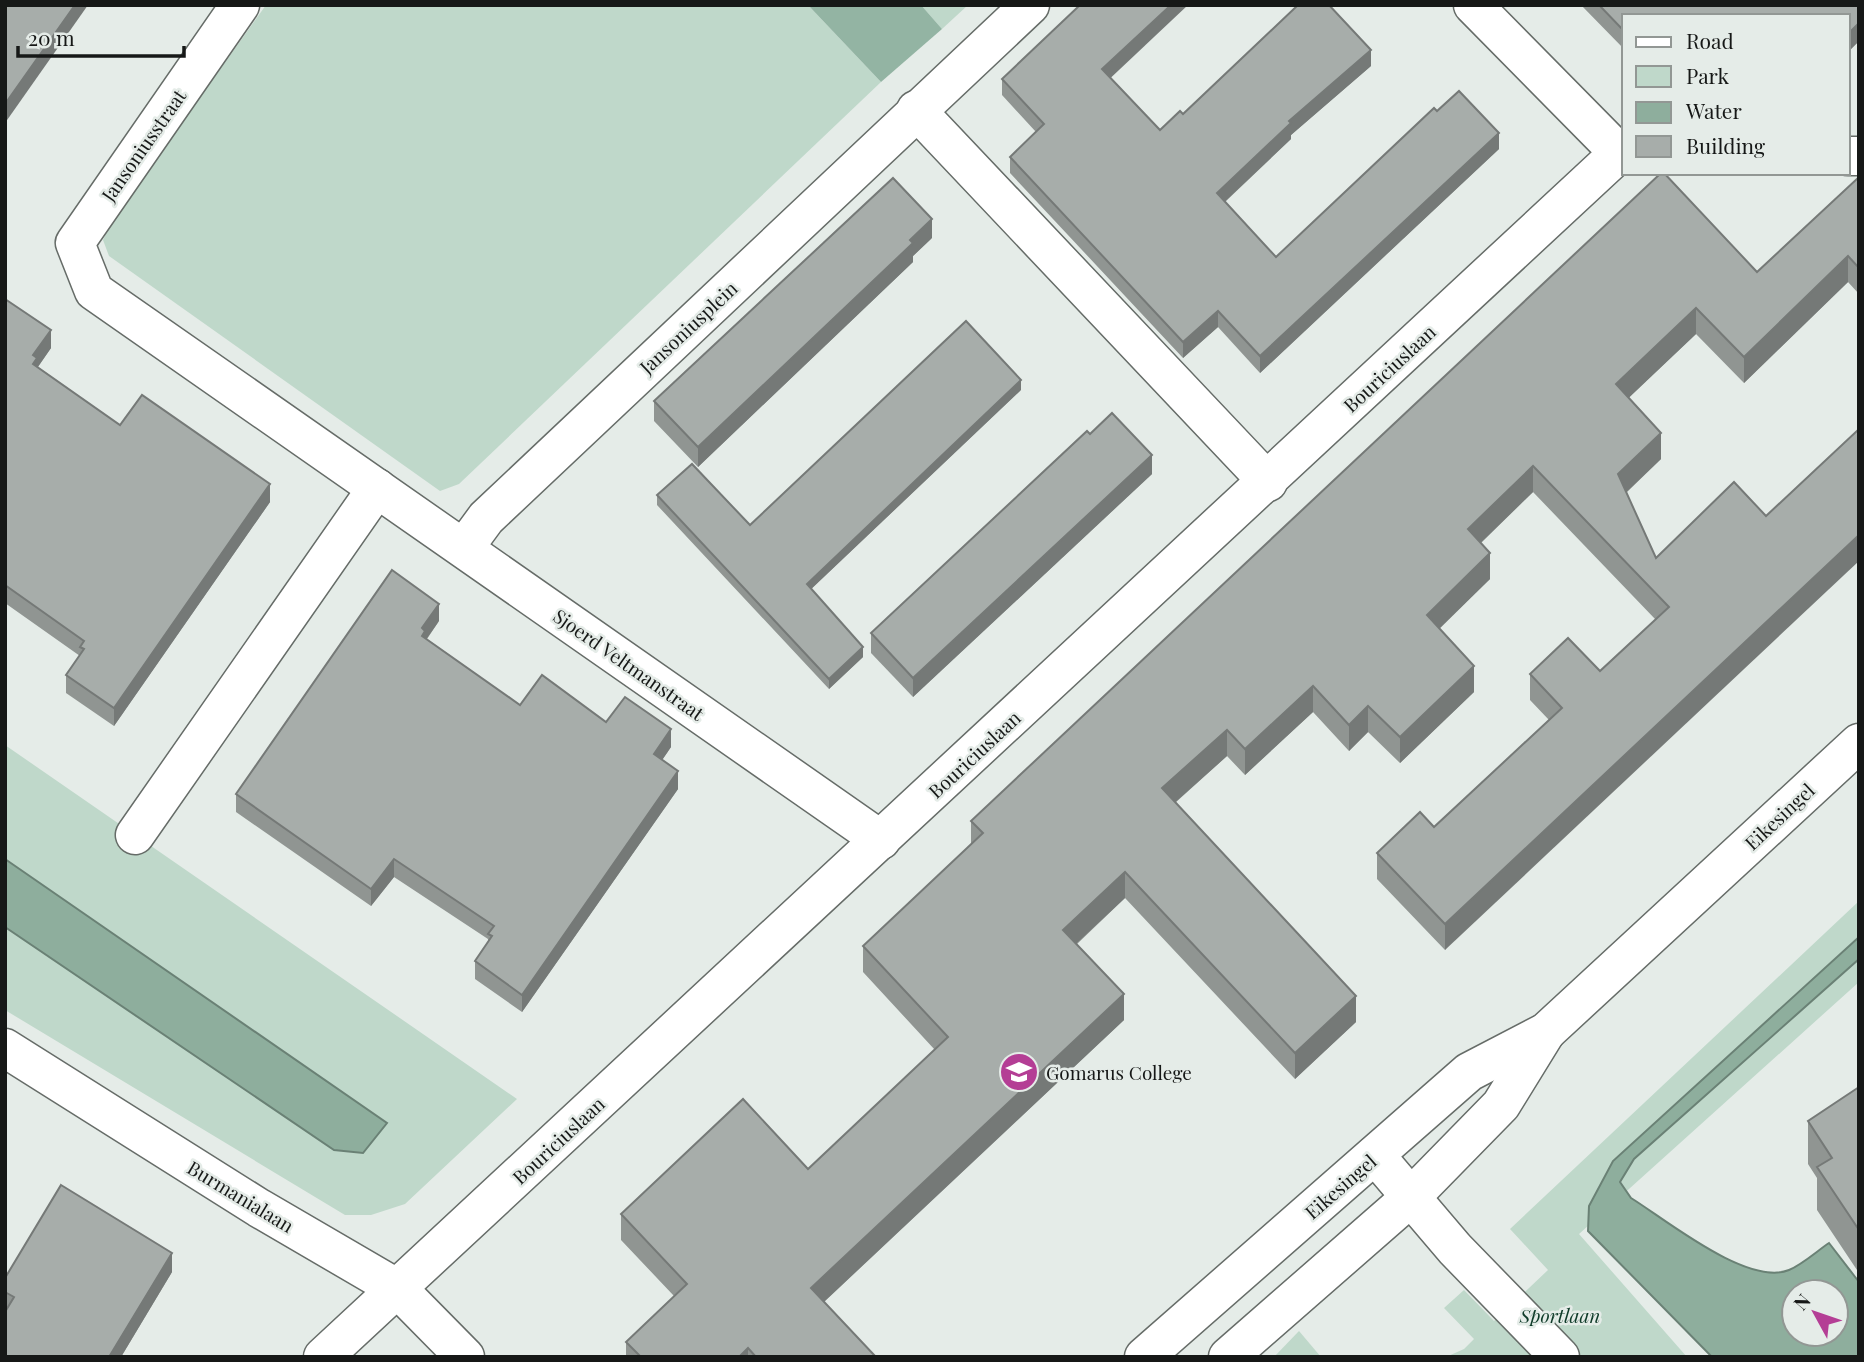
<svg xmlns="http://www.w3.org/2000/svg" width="1864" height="1362" viewBox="0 0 1864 1362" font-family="'Playfair Display',serif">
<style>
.green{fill:#bfd8ca}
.forest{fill:#93b4a3}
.water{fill:#8eae9d;stroke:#6a8175;stroke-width:2;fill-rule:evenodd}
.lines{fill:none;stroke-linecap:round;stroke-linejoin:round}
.minor-casing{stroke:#666c68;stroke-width:41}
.tertiary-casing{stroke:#666c68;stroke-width:41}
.minor{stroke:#fff;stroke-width:38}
.tertiary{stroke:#fff;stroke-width:38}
.wall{fill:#909592}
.shaded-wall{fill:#757977}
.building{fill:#a7adaa;stroke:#757977;stroke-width:2}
.labels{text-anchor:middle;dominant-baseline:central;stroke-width:5;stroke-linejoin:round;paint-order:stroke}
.street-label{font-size:19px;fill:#161817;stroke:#e5ece8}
.poi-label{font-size:19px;fill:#161817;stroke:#e5ece8;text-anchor:start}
.park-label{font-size:19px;font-style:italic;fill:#0f3b29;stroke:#e5ece8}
</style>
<rect width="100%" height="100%" fill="#e5ece8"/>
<g class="green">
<path d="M 266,5 L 808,5 L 881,82 L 459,484 L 440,491 L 109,256 L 103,240 L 113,219 Z"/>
<path d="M 921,5 L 968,5 L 942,29 Z"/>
<path d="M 5,745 L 517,1099 L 405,1204 L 371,1215 L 345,1215 L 5,1010 L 5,927 L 334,1150 L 386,1123 L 5,859 Z"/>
<path d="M 1859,901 L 1859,982 L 1579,1234 L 1687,1357 L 1446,1357 L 1464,1349 L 1474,1339 L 1444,1308 L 1464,1290 L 1494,1321 L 1548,1270 L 1510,1229 Z"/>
<path d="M 1299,1331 L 1321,1357 L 1274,1357 Z"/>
</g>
<path class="forest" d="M 808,5 L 921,5 L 942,29 L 881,82 Z"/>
<g class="water">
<path d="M 5,859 L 387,1123 L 363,1153 L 334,1150 L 5,927 Z"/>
<path d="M 1859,937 L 1859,959 L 1634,1159 L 1620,1182 L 1631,1198 C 1665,1219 1748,1287 1789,1270 C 1803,1264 1817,1251 1829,1243 L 1859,1282 L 1859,1357 L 1712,1357 L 1588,1231 L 1589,1206 L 1613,1161 ZM 1794,1292 L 1836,1292 L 1836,1334 L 1794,1334 Z"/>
</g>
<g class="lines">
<defs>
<g id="minor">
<path d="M 240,5 L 75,243 L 94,291 L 881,840"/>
<path d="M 1473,5 L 1619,153"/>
<path d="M 916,110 L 1268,482"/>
<path d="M 1848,156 L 1859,156"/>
<path d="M 464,548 L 486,518 L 1030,5"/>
<path d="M 135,835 L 377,488"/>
<path d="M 5,1048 L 259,1208 L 398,1289 L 465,1357"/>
<path d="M 1375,1155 L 1455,1249 L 1560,1357"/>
<path d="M 323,1357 L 1619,153 L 1624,153"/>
</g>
<g id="tertiary">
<path d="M 1144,1357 L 1469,1072 L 1546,1032 L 1859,743"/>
<path d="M 1228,1357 L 1411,1197 L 1501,1105 L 1546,1032"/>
</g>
</defs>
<use href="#minor" class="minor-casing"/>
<use href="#tertiary" class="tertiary-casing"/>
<use href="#minor" class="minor"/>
<use href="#tertiary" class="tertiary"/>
</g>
<g class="wall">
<path d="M 1581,5 L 1859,5 L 1859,41 L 1848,52 L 1624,16 L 1624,49 Z"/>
<path d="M 1371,66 L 1291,135 L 1291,139 L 1225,202 L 1276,257 L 1437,111 L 1499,149 L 1260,373 L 1218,327 L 1183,358 L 1010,173 L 1010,157 L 1036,132 L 1002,95 L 1002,79 L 1111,78 L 1160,130 L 1183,114 Z"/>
<path d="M 1661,173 L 1757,272 L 1859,177 L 1859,294 L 1848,282 L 1744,383 L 1696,334 L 1628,398 L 1661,459 L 1626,493 L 1656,558 L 1766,516 L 1445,950 L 1377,879 L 1377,853 L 1434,827 L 1549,720 L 1530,700 L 1530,674 L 1600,671 L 1656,620 L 1533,492 L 1481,543 L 1490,579 L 1439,628 L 1474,692 L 1400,763 L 1368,732 L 1349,751 L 1313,712 L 1245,775 L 1227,756 L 1175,803 L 1356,1022 L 1295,1079 L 1125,898 L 1077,944 L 1124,1020 L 824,1302 L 876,1357 L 626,1357 L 626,1342 L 674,1296 L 621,1240 L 621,1214 L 808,1169 L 935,1050 L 863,972 L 863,946 L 971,844 L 971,821 Z"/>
<path d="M 932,238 L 913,256 L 913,262 L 698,467 L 654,421 L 654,401 Z"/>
<path d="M 5,299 L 51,348 L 38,367 L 120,425 L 270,502 L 114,726 L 66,693 L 66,675 L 80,656 L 5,603 Z"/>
<path d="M 1021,390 L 811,589 L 863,657 L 829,689 L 657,505 L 657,495 L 750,525 Z"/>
<path d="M 1090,434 L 1152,474 L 913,697 L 871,653 L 871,633 Z"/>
<path d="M 439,621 L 427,639 L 520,705 L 606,722 L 671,747 L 662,760 L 678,789 L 522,1012 L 475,979 L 475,961 L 488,942 L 488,939 L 394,877 L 371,906 L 236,812 L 236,794 Z"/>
<path d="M 1859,1087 L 1859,1273 L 1817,1210 L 1817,1178 L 1808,1164 L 1808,1121 Z"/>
<path d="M 172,1272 L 121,1357 L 5,1357 L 5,1278 Z"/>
</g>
<g class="shaded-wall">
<path d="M 75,5 L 88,5 L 5,123 L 5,104 Z"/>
<path d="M 1171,5 L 1188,5 L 1102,86 L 1102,69 Z"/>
<path d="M 1859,23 L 1859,41 L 1848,52 L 1848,34 Z"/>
<path d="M 1371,50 L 1371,66 L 1291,135 L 1291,139 L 1217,209 L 1217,193 L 1289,121 Z"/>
<path d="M 1499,133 L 1499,149 L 1260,373 L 1260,356 Z"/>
<path d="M 932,219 L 932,238 L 913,256 L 913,262 L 698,467 L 698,447 Z"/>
<path d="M 1848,256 L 1848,282 L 1744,383 L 1744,357 Z"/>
<path d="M 1696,308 L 1696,334 L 1616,410 L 1616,384 Z"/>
<path d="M 1218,311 L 1218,327 L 1183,358 L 1183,342 Z"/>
<path d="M 51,330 L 51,348 L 37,368 L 33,381 L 33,355 Z"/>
<path d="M 1021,380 L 1021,390 L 807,593 L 807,584 Z"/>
<path d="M 1661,433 L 1661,459 L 1618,500 L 1618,474 Z"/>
<path d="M 1152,455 L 1152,474 L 913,697 L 913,678 Z"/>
<path d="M 1533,466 L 1533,492 L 1468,555 L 1468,529 Z"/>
<path d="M 270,484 L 270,502 L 114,726 L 114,708 Z"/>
<path d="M 1859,535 L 1859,561 L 1445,950 L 1445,924 Z"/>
<path d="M 1490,553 L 1490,579 L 1427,641 L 1427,615 Z"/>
<path d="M 439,604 L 439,621 L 425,641 L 422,654 L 422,628 Z"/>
<path d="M 863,647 L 863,657 L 829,689 L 829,679 Z"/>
<path d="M 1474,666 L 1474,692 L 1400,763 L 1400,737 Z"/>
<path d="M 1313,686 L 1313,712 L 1245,775 L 1245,749 Z"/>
<path d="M 1368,706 L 1368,732 L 1349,751 L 1349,725 Z"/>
<path d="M 671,729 L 671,747 L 654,772 L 654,754 Z"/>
<path d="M 1227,730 L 1227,756 L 1162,814 L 1162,788 Z"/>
<path d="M 678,771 L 678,789 L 522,1012 L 522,995 Z"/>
<path d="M 394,859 L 394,877 L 371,906 L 371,889 Z"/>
<path d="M 1125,872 L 1125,898 L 1063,956 L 1063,930 Z"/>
<path d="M 1124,994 L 1124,1020 L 811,1314 L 811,1288 Z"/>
<path d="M 1356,996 L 1356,1022 L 1295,1079 L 1295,1053 Z"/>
<path d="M 172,1253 L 172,1272 L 121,1357 L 109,1357 Z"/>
<path d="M 748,1348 L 748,1357 L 739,1357 Z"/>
</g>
<g class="building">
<path d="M 5,5 L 75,5 L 5,104 Z"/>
<path d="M 1080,5 L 1171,5 L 1102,69 L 1160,130 L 1180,111 L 1183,114 L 1298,5 L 1329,5 L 1371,50 L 1289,121 L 1291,123 L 1217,193 L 1276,257 L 1434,108 L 1437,111 L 1459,91 L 1499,133 L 1260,356 L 1218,311 L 1183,342 L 1010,157 L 1044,124 L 1002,79 Z"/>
<path d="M 1599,5 L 1859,5 L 1859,23 L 1848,34 L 1848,16 L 1624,16 L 1624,31 Z"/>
<path d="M 1661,173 L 1664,173 L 1757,272 L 1859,177 L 1859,268 L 1848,256 L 1744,357 L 1696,308 L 1616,384 L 1661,433 L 1618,474 L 1656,558 L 1734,482 L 1766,516 L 1859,429 L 1859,535 L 1445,924 L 1377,853 L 1420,812 L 1434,827 L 1562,708 L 1530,674 L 1568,638 L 1600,671 L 1669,607 L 1533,466 L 1468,529 L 1490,553 L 1427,615 L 1474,666 L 1400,737 L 1368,706 L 1349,725 L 1313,686 L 1245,749 L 1227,730 L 1162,788 L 1356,996 L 1295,1053 L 1125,872 L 1063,930 L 1124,994 L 811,1288 L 876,1357 L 756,1357 L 748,1348 L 739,1357 L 641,1357 L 626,1342 L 687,1284 L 621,1214 L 743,1099 L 808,1169 L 948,1037 L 863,946 L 983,833 L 971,821 Z"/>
<path d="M 893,178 L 932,219 L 910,240 L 913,243 L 698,447 L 654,401 Z"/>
<path d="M 5,299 L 51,330 L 33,355 L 37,358 L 33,364 L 120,425 L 142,395 L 270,484 L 114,708 L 66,675 L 84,649 L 80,647 L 84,641 L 5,585 Z"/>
<path d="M 966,321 L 1021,380 L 807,584 L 863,647 L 829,679 L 657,495 L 692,464 L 750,525 Z"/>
<path d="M 1112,413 L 1152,455 L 913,678 L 871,633 L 1087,431 L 1090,434 Z"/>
<path d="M 392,570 L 439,604 L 422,628 L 425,631 L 422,636 L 520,705 L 542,675 L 606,722 L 625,697 L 671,729 L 654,754 L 678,771 L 522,995 L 475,961 L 492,936 L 488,934 L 494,926 L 394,859 L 371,889 L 236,794 Z"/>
<path d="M 1859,1087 L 1859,1230 L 1817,1167 L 1832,1158 L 1808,1121 Z"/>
<path d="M 61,1185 L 172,1253 L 109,1357 L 5,1357 L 5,1312 L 14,1297 L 5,1292 L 5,1278 Z"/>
</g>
<defs>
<symbol id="school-disc" viewBox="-11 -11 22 22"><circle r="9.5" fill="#b43e95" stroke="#e5ece8"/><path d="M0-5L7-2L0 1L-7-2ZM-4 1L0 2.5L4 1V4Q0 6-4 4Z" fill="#fff"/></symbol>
</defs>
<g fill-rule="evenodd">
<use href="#school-disc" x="997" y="1050" width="44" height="44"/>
</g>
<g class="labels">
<g class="street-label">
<text transform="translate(143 145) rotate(-55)">Jansoniusstraat</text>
<text transform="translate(688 327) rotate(-43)">Jansoniusplein</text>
<text transform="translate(1389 368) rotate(-43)">Bouriciuslaan</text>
<text transform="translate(629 664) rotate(35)">Sjoerd Veltmanstraat</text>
<text transform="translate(974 754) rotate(-43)">Bouriciuslaan</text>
<text transform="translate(1779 816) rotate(-43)">Eikesingel</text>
<text transform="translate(558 1140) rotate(-43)">Bouriciuslaan</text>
<text transform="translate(1340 1186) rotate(-41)">Eikesingel</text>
<text transform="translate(241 1196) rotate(31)">Burmanialaan</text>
</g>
<g class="poi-label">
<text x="1046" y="1072">Gomarus College</text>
</g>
<g class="park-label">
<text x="1560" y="1315">Sportlaan</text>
</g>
</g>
<rect width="1864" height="1362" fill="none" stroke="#161817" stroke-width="14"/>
<rect x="1622" y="14" width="228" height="161" fill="#e5ece8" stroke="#929794" stroke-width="2"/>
<rect x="1636" y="37" width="35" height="10" fill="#ffffff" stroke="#929794" stroke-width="2"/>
<text x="1686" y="49" font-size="21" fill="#161817">Road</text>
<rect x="1636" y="66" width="35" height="21" fill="#bfd8ca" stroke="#929794" stroke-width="2"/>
<text x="1686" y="84" font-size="21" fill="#161817">Park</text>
<rect x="1636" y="102" width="35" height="21" fill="#8eae9d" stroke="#929794" stroke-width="2"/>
<text x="1686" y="119" font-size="21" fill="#161817">Water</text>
<rect x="1636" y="136" width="35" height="21" fill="#a7adaa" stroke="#929794" stroke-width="2"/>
<text x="1686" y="154" font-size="21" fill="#161817">Building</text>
<g transform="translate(1815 1313) rotate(310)"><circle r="33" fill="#e5ece8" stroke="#929794" stroke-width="2"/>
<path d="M0-5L12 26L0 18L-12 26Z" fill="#b43e95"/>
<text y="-10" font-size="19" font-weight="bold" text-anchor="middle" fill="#161817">N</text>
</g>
<path d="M18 46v10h166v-10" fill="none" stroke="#161817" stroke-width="3.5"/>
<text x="28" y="46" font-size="21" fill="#161817" stroke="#e5ece8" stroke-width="5" paint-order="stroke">20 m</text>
</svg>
